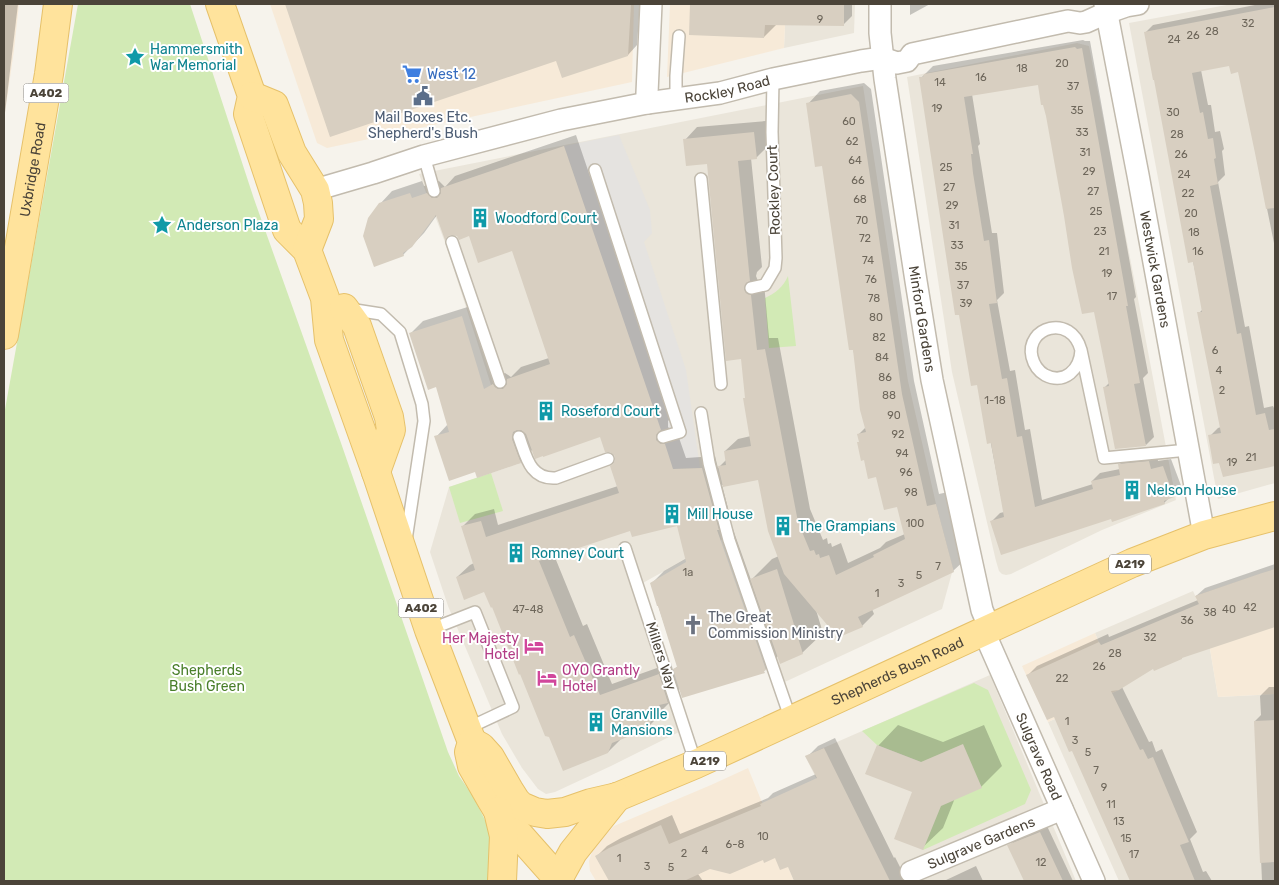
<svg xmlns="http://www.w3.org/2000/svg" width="1279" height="885" viewBox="0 0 1279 885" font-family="Rubik,sans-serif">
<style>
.residential{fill:#eae5da}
.commercial{fill:#f7ead8}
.green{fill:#d2eab5}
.parking{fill:#e5e3e0}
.shadow{fill:#0003;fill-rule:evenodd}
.building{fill:#d8cfc1}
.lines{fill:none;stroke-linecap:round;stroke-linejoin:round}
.service-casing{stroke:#c2bbae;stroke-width:14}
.minor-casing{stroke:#c2bbae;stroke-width:24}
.primary-casing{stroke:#e6c16a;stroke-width:30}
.service{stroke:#fff;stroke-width:11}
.minor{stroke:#fff;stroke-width:21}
.primary{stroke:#ffe39c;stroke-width:28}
.labels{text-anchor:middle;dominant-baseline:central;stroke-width:4;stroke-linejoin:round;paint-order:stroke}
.number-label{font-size:11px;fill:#6e675b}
.shield{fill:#fff;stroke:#817c74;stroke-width:1}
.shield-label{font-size:12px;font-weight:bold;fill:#4b4439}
.culture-label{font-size:14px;fill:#0d838f;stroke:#fff;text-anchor:start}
.shop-label{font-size:14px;fill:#366cbe;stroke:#fff;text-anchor:start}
.street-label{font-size:14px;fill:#4b4439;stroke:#fff}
.service-label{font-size:14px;fill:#4e5e75;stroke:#fff}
.worship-label{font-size:14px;fill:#5b616d;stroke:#fff;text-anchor:start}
.hotel-label{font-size:14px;fill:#b23c85;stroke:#fff;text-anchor:end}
.park-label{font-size:14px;fill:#4a7f2a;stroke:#fff}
</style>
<rect width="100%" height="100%" fill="#f6f3ec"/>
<g class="residential">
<path d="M 786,4 L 855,4 L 854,33 L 784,48 Z"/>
<path d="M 1232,4 L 1275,4 L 1275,483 L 1218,499 L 1129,23 Z"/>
<path d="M 1077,43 L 1089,46 L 1139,304 L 1176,500 L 1102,530 L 1011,574 L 1006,575 L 1002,574 L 999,571 L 996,561 L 952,372 L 907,77 Z"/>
<path d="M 863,86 L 908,381 L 936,504 L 953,569 L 942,609 L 774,687 L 724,539 L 704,549 L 632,589 L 679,732 L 611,766 L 555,792 L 546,794 L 538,789 L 522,768 L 502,734 L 448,606 L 430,552 L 449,487 L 518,464 L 491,385 L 446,245 L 419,174 Z"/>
<path d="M 1193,591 L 1199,604 L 1210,649 L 1218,697 L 1275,694 L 1275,881 L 1119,881 L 1048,722 L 1119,690 L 1095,633 Z"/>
<path d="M 990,675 L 1076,881 L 868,881 L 805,756 Z"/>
</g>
<g class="commercial">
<path d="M 4,4 L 19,4 L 14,50 L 4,120 Z"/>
<path d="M 270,4 L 634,4 L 632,82 L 327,148 L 317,143 Z"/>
<path d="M 670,4 L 786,4 L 784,48 L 667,77 Z"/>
<path d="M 1275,569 L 1275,694 L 1218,697 L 1210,649 L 1199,604 L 1195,596 Z"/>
<path d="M 1095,633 L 1119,690 L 1048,722 L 1022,666 Z"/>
<path d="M 748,768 L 794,881 L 596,881 L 590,871 L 589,861 L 594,846 L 614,826 L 711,785 Z"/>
</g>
<g class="green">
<path d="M 78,4 L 190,4 L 254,199 L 341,443 L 448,752 L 459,776 L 473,796 L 486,822 L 491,842 L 490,881 L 4,881 L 4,415 Z"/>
<path d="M 788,276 L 796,346 L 769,348 L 765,298 C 776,293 783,287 788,276 Z"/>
<path d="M 491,473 L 503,511 L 460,523 L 449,487 Z"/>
<path d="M 974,683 L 988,690 L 1031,790 L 1025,804 L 923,850 L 921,762 L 877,745 L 862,731 Z"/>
</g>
<path class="parking" d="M 619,135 L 650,210 L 652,233 L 644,242 L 686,370 L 700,468 L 673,469 L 564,146 Z"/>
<g class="shadow">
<path d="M 4,4 L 18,4 L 4,121 Z"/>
<path d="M 287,4 L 640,4 L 637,45 L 628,55 L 557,59 L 330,135 Z"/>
<path d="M 691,4 L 785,4 L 784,17 L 764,37 L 690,34 Z"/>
<path d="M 804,4 L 852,4 L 852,16 L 843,25 L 803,24 Z"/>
<path d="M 910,4 L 930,4 L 910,15 Z"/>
<path d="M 1260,4 L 1275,4 L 1275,248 L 1239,71 L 1230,65 L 1201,70 L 1208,105 L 1211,105 L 1215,132 L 1220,131 L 1224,149 L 1222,151 L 1225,175 L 1218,182 L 1245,327 L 1249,326 L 1264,408 L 1273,406 L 1274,408 L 1275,407 L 1275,465 L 1224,476 L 1210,436 L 1218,428 L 1221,427 L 1199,313 L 1203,309 L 1145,33 L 1153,25 Z"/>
<path d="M 1083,40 L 1085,41 L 1090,41 L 1136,297 L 1134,299 L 1148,373 L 1143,378 L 1154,437 L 1146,445 L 1104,388 L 1109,383 L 1095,311 L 1039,83 L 972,94 L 980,144 L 978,146 L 981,164 L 992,233 L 997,233 L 1004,293 L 997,300 L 1010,371 L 1015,370 L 1025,430 L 1030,429 L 1042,500 L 1093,484 L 1092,481 L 1100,473 L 1120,469 L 1119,465 L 1127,457 L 1157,454 L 1158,461 L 1171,459 L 1182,488 L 1174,496 L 1169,498 L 1164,503 L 992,521 L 1000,513 L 1004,512 L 921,78 L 933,66 Z"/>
<path d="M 864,83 L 871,89 L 914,381 L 939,494 L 948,492 L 966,559 L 953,571 L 872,609 L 874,614 L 862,626 L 834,627 L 816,610 L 823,633 L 802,653 L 778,656 L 764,671 L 680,689 L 672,697 L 673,699 L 662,710 L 660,715 L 647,728 L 621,739 L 608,752 L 485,590 L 457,577 L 470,565 L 474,563 L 463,526 L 475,514 L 494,509 L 498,525 L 618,486 L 615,463 L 616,457 L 601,436 L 533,449 L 520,462 L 475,471 L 436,437 L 448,424 L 437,386 L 411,333 L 423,321 L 474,305 L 496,377 L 505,373 L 511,377 L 521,367 L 549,358 L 513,250 L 470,235 L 437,215 L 424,233 L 403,255 L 380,204 L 392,191 L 422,181 L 424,186 L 439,181 L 445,187 L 455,176 L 576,135 L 672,417 L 668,421 L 668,427 L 673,432 L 677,432 L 686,458 L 715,456 L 718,468 L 727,459 L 725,451 L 738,439 L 751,436 L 742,358 L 708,162 L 685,140 L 697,127 L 766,121 L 769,145 L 756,158 L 751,158 L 762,267 L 757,272 L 756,276 L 758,281 L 764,283 L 769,338 L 778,338 L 810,509 L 823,540 L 827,538 L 828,544 L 831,543 L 832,547 L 841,543 L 848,563 L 880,548 L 886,542 L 905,534 L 898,506 L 865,459 L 858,443 L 860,441 L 858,435 L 866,427 L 823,164 L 808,104 L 820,91 ZM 759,479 L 779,556 L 772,559 L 751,580 L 729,518 L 730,516 L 722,485 ZM 678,524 L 687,558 L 664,571 L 651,584 L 678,666 L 673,670 L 671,663 L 612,684 L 587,624 L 583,626 L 554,555 L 631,529 Z"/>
<path d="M 1275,564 L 1275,625 L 1154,667 L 1122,687 L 1149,742 L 1152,741 L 1156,752 L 1162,749 L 1197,832 L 1190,839 L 1203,872 L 1206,871 L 1212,881 L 1131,881 L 1073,750 L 1054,715 L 1028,675 L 1037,666 L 1108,634 L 1109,637 L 1198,600 L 1196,596 L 1205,588 Z"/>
<path d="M 1269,687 L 1275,687 L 1275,881 L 1262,881 L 1255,721 L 1261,715 L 1260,696 Z"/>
<path d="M 898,725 L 943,742 L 984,725 L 1002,766 L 981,787 L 955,798 L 943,828 L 922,848 L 914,791 L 878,746 Z"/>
<path d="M 835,738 L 894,858 L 895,857 L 904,875 L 912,881 L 795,881 L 788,865 L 775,857 L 710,868 L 698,874 L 703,881 L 611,881 L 596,857 L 607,846 L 621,838 L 672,815 L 680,834 L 768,798 L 773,793 L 816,774 L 807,757 L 818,746 Z"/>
<path d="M 1047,826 L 1073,881 L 1025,881 L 1009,846 L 1016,839 Z"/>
<path d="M 976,866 L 983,881 L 944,881 Z"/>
</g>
<g class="building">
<path d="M 285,4 L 631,4 L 628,56 L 562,78 L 556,61 L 330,137 Z"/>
<path d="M 690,4 L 844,4 L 844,26 L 765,25 L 764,38 L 689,35 Z"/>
<path d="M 1275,7 L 1275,208 L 1266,209 L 1255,153 L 1238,72 L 1231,74 L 1229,66 L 1192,73 L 1200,113 L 1203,112 L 1208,139 L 1213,138 L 1216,158 L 1214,159 L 1218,184 L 1210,186 L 1237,334 L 1241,333 L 1256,415 L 1265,413 L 1269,430 L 1275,429 L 1275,466 L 1223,477 L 1219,463 L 1213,464 L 1208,435 L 1221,433 L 1197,312 L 1202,312 L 1193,262 L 1188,263 L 1154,80 L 1153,80 L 1144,32 Z"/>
<path d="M 1075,47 L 1077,49 L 1082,48 L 1128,306 L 1126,306 L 1140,383 L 1134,384 L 1146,446 L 1115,449 L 1103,387 L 1109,386 L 1094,312 L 1082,314 L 1072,268 L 1064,216 L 1046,116 L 1043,105 L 1041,105 L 1038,85 L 964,97 L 973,154 L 971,154 L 973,173 L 984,241 L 989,240 L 997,303 L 989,304 L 1002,379 L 1007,378 L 1017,437 L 1022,436 L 1035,507 L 1093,489 L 1091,481 L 1120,475 L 1118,464 L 1149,461 L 1151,469 L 1163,466 L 1174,497 L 1164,501 L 1165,504 L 1112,522 L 1111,519 L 1001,555 L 990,521 L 1004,517 L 996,472 L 991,443 L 987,444 L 977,385 L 971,386 L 959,315 L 955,315 L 919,77 L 923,77 L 924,74 Z"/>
<path d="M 851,94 L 859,102 L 902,394 L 927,506 L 936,504 L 954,572 L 858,617 L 863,627 L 837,638 L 833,628 L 829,627 L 784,574 L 768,531 L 758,480 L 723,487 L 718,466 L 726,465 L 724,451 L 751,446 L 743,398 L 745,398 L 741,359 L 726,361 L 707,164 L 686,166 L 683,139 L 754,132 L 757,159 L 738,161 L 750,281 L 746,283 L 744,289 L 746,293 L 751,295 L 757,350 L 765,349 L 798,522 L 810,551 L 814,550 L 816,555 L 819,554 L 820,558 L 829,555 L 836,575 L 874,557 L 873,555 L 905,539 L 897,507 L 884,510 L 876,477 L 868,479 L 864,460 L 861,461 L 857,442 L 859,442 L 857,434 L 866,432 L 860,410 L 853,350 L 849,350 L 822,166 L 815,167 L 806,103 Z"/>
<path d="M 564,146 L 661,430 L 656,435 L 656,440 L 661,444 L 665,444 L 673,469 L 702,468 L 719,530 L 717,530 L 766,670 L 764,671 L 765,673 L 682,698 L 673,669 L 677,667 L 658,606 L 657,606 L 650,583 L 686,562 L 677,526 L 632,537 L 630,531 L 539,561 L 570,637 L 574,635 L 600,695 L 659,674 L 668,703 L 659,705 L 662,712 L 653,715 L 648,729 L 612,743 L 608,753 L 563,771 L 549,737 L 545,736 L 543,731 L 520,674 L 519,675 L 492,607 L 491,608 L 484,592 L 464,600 L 456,577 L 475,570 L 461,526 L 481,521 L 486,537 L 619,493 L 610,466 L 613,464 L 615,461 L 615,456 L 610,452 L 605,452 L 600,437 L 543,457 L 543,456 L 535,459 L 526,434 L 521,430 L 517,430 L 513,432 L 512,439 L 521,463 L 477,478 L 475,472 L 449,481 L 434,436 L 449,432 L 436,387 L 428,390 L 409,333 L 462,316 L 484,389 L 493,384 L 495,387 L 498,389 L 503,389 L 507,384 L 507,379 L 550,364 L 512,251 L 478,263 L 469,236 L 459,240 L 457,236 L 450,235 L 447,237 L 445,240 L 436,215 L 412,247 L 403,253 L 404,256 L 374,267 L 363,236 L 368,218 L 379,203 L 410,193 L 412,198 L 427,193 L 432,198 L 437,198 L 441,193 L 441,188 Z"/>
<path d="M 777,569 L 803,654 L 780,664 L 750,579 Z"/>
<path d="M 1275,569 L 1275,627 L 1182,658 L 1182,659 L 1154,671 L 1153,669 L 1119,690 L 1111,691 L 1140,750 L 1143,749 L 1148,759 L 1153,757 L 1189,842 L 1180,845 L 1195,881 L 1130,881 L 1072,751 L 1069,752 L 1054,717 L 1047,720 L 1026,675 L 1099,642 L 1101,645 L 1199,604 L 1195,596 L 1262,573 Z"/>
<path d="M 1275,720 L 1275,862 L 1260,863 L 1254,721 Z"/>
<path d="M 963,744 L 982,788 L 941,806 L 923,850 L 894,839 L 912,792 L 865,774 L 877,745 L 921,762 Z"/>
<path d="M 824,748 L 890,881 L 794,881 L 788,867 L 780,870 L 775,858 L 764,863 L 763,860 L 730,874 L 710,869 L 684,881 L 609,881 L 595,856 L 609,848 L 661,825 L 669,844 L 761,806 L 760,804 L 817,778 L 805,756 Z"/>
<path d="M 1040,832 L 1063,881 L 1024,881 L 1016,864 L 1007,845 Z"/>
</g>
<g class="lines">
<defs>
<g id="service">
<path d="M 676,99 L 676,76 L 679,36"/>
<path d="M 424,156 L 434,191"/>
<path d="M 595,170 L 680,432 L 663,437"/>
<path d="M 701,179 L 721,384"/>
<path d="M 452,242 L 500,382"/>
<path d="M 751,288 L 765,285 L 775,268 L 776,258 L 772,132 L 773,79"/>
<path d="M 349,309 L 381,314 L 400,332 L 422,404 L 424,421 L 406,540"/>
<path d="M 1081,350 C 1080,369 1065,385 1045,375 C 1038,371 1034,365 1032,357 C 1025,327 1071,313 1081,350 L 1104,458 L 1188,450"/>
<path d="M 701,413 L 709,463 L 729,540 L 791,720"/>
<path d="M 519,437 C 526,456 530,480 556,478 L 608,459"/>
<path d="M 625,548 L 696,764"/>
<path d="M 429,630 L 475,612 L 513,707 L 466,729"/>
</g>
<g id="minor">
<path id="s1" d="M 880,4 L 880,33 L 885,79 L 916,281 L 932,380 L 982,610 L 990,629"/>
<path id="s2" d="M 1105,4 L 1138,175 L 1204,535"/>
<path d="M 647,103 L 647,93 L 651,4"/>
<path id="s3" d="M 315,190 L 373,173 L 424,156 L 561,120 L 647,103 L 720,93 L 773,79 L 861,61 L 882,58 L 897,63 L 907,61 L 912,54 L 1068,21 L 1080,23 L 1086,22 L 1106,13 L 1126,6 L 1138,4"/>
<path id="s4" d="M 984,632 L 1094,881"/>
<path id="s5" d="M 911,872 L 1062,809"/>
</g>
<g id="primary">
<path d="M 220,4 L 252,96 L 248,114 L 287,230 L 307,250 L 325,298 L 329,340 L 376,472 L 429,630 L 472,742 L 469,752 L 472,766 L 492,801 L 498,811 L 560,881"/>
<path d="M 252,96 L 274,105 L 292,153 L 315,190 L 318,203 L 319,219 L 307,250"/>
<path d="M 344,308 L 357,326 L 389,417 L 391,430 L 376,472"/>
<path id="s6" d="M 4,335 L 49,74 L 58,4"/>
<path id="s7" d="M 472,742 L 481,747 L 490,757 L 509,790 L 516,801 L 521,806 L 535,812 L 547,814 L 565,812 L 591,803 L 617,797 L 696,764 L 1132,563 L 1204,535 L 1275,516"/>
<path d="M 498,811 L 504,836 L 502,881"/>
<path d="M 557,881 L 573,852 L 617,797"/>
</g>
</defs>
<use href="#service" class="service-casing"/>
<use href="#minor" class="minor-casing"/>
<use href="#primary" class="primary-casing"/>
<use href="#service" class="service"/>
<use href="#minor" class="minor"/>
<use href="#primary" class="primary"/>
</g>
<defs>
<symbol id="sight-bare" viewBox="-9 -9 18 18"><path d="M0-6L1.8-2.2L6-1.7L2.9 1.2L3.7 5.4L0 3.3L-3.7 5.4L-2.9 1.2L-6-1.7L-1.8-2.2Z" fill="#0f9aa8" stroke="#fff" stroke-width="2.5" paint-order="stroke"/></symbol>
<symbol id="supermarket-bare" viewBox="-9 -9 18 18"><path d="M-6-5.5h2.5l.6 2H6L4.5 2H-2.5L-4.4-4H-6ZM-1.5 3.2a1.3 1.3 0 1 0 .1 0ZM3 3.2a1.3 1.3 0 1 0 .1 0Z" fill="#3f7fe0" stroke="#fff" stroke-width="2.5" paint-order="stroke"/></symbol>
<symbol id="civic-bare" viewBox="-9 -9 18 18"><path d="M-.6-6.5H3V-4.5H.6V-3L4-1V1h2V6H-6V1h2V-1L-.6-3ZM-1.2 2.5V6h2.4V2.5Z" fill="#5c6f8a" stroke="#fff" stroke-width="2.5" paint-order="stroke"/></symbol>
<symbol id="building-bare" viewBox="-9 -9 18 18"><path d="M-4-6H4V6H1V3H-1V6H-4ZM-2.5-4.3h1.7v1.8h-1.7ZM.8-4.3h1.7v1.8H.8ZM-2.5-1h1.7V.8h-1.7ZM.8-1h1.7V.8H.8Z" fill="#0f9aa8" stroke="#fff" stroke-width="2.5" paint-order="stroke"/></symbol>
<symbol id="church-bare" viewBox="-9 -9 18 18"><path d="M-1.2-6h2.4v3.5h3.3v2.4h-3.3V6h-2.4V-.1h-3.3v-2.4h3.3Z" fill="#6b7280" stroke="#fff" stroke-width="2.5" paint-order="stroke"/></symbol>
<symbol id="hotel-bare" viewBox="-9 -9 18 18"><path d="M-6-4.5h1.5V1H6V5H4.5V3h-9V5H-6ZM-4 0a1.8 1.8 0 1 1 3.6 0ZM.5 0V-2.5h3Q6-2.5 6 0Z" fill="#d1479c" stroke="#fff" stroke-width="2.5" paint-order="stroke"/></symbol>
</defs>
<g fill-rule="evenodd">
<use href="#sight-bare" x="121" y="43" width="28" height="28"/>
<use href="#supermarket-bare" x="398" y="60" width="28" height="28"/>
<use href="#civic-bare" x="409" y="82" width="28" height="28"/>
<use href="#building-bare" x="466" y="204" width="28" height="28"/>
<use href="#sight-bare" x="148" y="211" width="28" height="28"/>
<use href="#building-bare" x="532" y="397" width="28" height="28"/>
<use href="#building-bare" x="1118" y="476" width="28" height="28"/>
<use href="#building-bare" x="658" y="500" width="28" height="28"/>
<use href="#building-bare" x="769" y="512" width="28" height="28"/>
<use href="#building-bare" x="502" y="539" width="28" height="28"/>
<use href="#church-bare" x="679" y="611" width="28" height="28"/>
<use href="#hotel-bare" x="520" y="632" width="28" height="28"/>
<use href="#hotel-bare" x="533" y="664" width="28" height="28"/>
<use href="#building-bare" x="582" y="708" width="28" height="28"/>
</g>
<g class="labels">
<g class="number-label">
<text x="820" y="19">9</text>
<text x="1248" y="23">32</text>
<text x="1212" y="31">28</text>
<text x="1193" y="35">26</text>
<text x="1174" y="39">24</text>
<text x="1062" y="63">20</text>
<text x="1022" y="68">18</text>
<text x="981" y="77">16</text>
<text x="940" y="82">14</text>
<text x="1073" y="86">37</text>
<text x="937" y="108">19</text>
<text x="1077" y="110">35</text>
<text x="1173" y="112">30</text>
<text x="849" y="121">60</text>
<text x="1082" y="132">33</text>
<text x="1177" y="134">28</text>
<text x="852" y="141">62</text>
<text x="1085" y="152">31</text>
<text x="1181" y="154">26</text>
<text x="855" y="160">64</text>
<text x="946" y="167">25</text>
<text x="1089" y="171">29</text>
<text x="1184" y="174">24</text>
<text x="858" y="180">66</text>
<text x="949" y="187">27</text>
<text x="1093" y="191">27</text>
<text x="1188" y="193">22</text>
<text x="860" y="199">68</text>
<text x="952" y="205">29</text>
<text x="1096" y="211">25</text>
<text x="1191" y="213">20</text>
<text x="862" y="220">70</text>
<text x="954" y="225">31</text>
<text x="1100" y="231">23</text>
<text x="1194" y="232">18</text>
<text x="865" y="238">72</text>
<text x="957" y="245">33</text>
<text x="1104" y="251">21</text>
<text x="1198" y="251">16</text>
<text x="868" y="260">74</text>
<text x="961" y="266">35</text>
<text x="1107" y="273">19</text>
<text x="871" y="279">76</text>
<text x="963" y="285">37</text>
<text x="1112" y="296">17</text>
<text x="874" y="298">78</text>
<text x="966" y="303">39</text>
<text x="876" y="317">80</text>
<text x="879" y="337">82</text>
<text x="1215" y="350">6</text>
<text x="882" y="357">84</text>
<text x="1219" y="370">4</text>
<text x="885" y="377">86</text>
<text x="1222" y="390">2</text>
<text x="889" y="395">88</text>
<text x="995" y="400">1-18</text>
<text x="894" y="415">90</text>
<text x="898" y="434">92</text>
<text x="902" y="453">94</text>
<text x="1251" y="457">21</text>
<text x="1232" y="462">19</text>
<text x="906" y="472">96</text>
<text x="911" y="492">98</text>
<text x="915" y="523">100</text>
<text x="938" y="566">7</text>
<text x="688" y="572">1a</text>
<text x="919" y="575">5</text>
<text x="901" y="583">3</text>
<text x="877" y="593">1</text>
<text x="1250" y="607">42</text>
<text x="528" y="609">47-48</text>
<text x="1229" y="609">40</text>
<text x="1210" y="612">38</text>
<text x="1187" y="620">36</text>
<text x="1150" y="637">32</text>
<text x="1115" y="653">28</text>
<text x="1099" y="666">26</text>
<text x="1062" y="678">22</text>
<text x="1067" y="721">1</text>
<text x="1075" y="740">3</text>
<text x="1088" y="752">5</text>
<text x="1096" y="770">7</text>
<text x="1104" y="787">9</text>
<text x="1111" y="804">11</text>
<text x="1119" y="821">13</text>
<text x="763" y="836">10</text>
<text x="1126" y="838">15</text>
<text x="735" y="844">6-8</text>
<text x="705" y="850">4</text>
<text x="684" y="853">2</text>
<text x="1134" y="854">17</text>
<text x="619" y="858">1</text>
<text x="1041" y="862">12</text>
<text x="647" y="866">3</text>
<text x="671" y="867">5</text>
</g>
<g class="shield">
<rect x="23.5" y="83.5" width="45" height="19" rx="4"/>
<rect x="1109" y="554.5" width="42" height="19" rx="4"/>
<rect x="398.5" y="598.5" width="45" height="19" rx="4"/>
<rect x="684" y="751.5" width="42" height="19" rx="4"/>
</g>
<g class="shield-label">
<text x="46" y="93">A402</text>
<text x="1130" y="564">A219</text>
<text x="421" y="608">A402</text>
<text x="705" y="761">A219</text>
</g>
<g class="culture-label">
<text x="150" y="49">Hammersmith<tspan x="150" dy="16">War Memorial</tspan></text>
<text x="495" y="218">Woodford Court</text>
<text x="177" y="225">Anderson Plaza</text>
<text x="561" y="411">Roseford Court</text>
<text x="1147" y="490">Nelson House</text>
<text x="687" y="514">Mill House</text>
<text x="798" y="526">The Grampians</text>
<text x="531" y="553">Romney Court</text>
<text x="611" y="714">Granville<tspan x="611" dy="16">Mansions</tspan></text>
</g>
<g class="shop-label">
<text x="427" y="74">West 12</text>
</g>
<g class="street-label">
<text stroke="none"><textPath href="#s3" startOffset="425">Rockley Road</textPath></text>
<text stroke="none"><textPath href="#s6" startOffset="168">Uxbridge Road</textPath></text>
<text transform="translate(774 190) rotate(-92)">Rockley Court</text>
<text stroke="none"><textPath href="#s2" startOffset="270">Westwick Gardens</textPath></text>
<text stroke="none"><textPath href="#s1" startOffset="318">Minford Gardens</textPath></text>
<text transform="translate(661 656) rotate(72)">Millers Way</text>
<text stroke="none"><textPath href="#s7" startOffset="489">Shepherds Bush Road</textPath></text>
<text stroke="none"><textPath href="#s4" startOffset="136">Sulgrave Road</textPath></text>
<text stroke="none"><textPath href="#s5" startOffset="76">Sulgrave Gardens</textPath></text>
</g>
<g class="service-label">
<text x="423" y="117">Mail Boxes Etc.<tspan x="423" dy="16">Shepherd's Bush</tspan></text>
</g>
<g class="worship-label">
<text x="708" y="617">The Great<tspan x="708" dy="16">Commission Ministry</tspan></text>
</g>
<g class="hotel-label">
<text x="519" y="638">Her Majesty<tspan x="519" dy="16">Hotel</tspan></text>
<text x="562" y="670" text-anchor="start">OYO Grantly<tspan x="562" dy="16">Hotel</tspan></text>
</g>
<g class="park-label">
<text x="207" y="670">Shepherds<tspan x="207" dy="16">Bush Green</tspan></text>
</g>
</g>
<rect width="1279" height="885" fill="none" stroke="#4b4439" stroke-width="10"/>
</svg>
